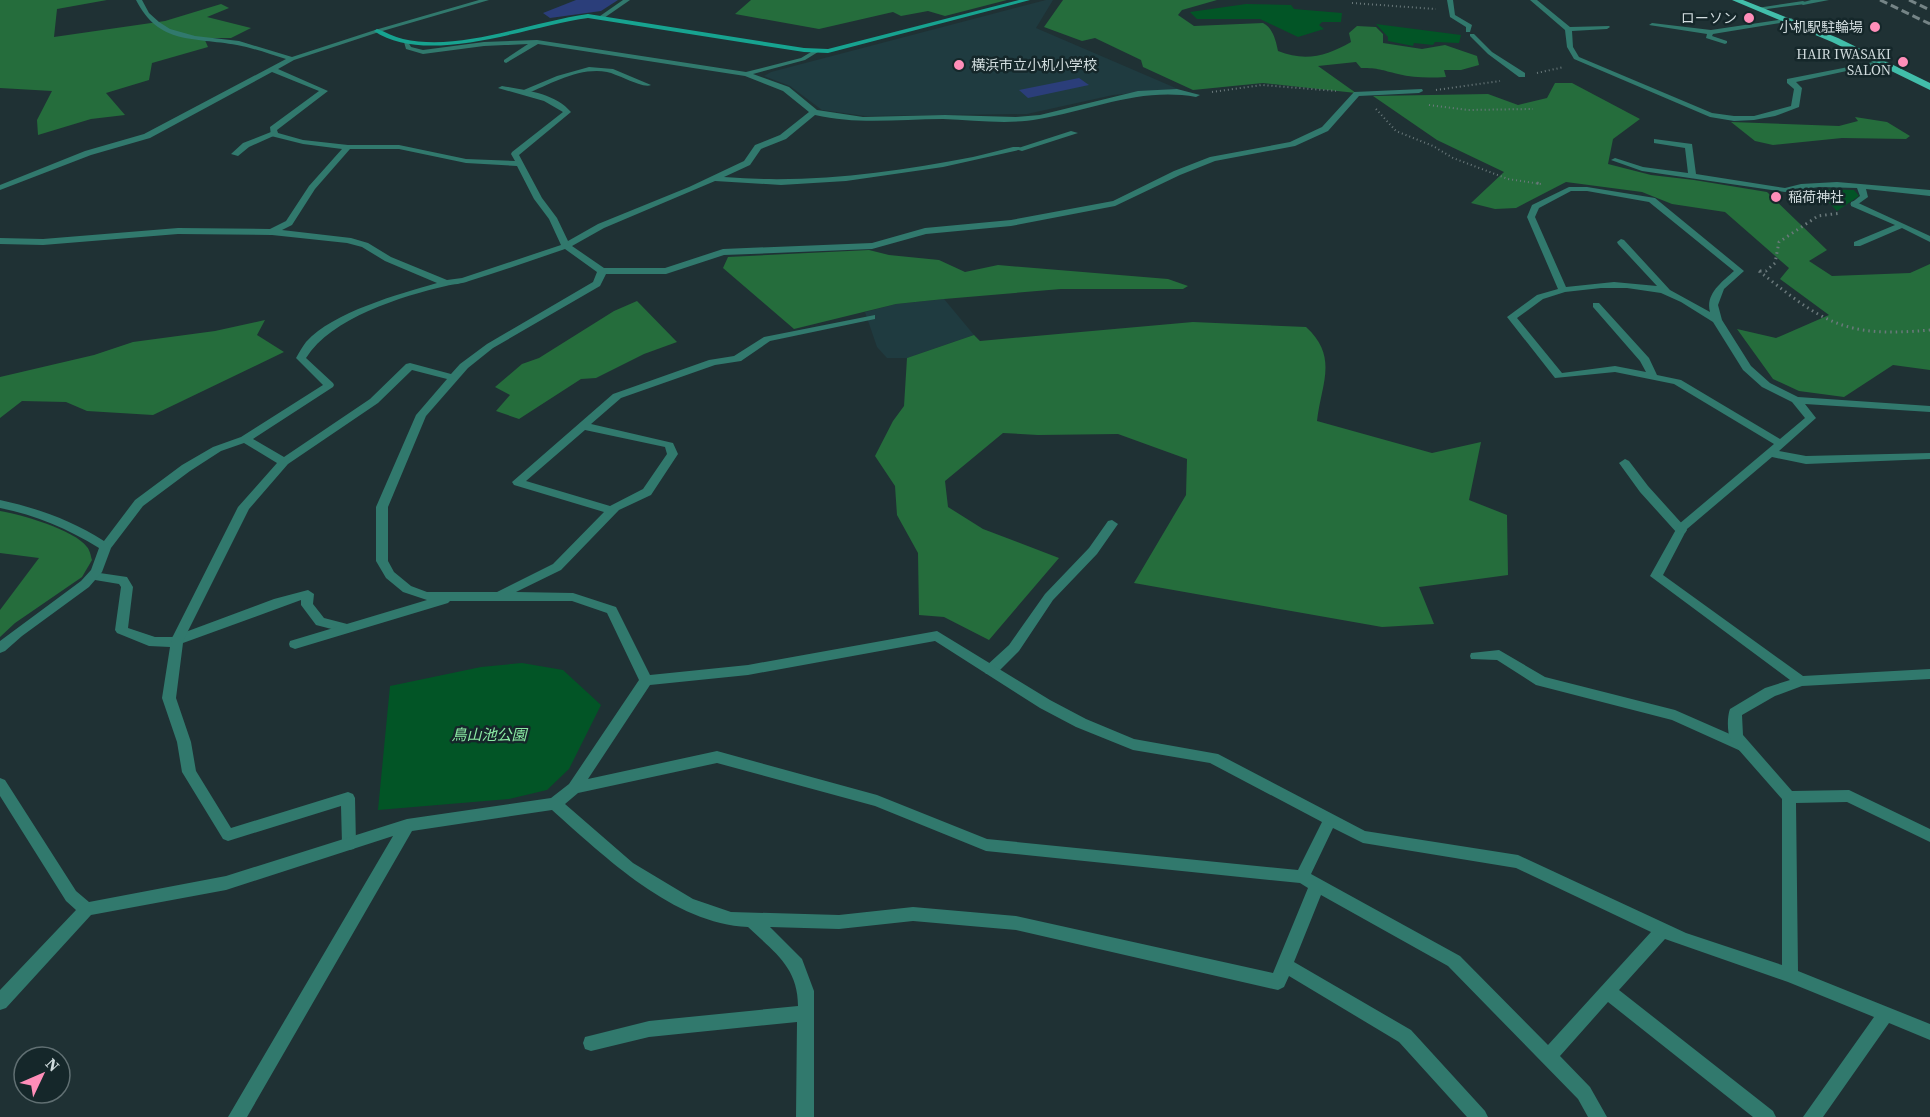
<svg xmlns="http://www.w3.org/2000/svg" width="1930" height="1117" viewBox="0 0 1930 1117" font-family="'Source Serif 4','Noto Sans JP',serif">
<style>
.built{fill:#1f3b40}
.green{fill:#025526}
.forest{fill:#256d3c}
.water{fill:#2b3e7a}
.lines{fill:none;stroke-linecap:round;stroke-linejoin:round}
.path-far1{stroke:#6a797b;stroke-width:2;stroke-dasharray:1 3;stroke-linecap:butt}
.path{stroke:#6a797b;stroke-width:3;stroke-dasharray:1.5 4;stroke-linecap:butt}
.lane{fill:#31796d;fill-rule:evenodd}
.street{fill:#31796d;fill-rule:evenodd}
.secondary{fill:#17a390;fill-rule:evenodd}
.primary{fill:#42beaa;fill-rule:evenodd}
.rail{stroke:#758486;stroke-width:3;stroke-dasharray:8 4;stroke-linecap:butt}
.poi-dot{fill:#ff8eb9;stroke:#15272a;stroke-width:2}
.labels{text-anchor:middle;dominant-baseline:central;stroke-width:5;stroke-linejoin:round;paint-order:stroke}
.far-poi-label{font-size:14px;fill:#d1dcde;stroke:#15272a;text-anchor:end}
.park-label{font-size:15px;font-style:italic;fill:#8beba4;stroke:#15272a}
</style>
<rect width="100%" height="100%" fill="#1f3134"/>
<g class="built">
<path d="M 1046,0 L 1053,0 L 1036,28 L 1178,89 L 1113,95 L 1027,114 L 865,116 L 822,110 L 790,86 L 764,76 L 771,72 Z"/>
<path d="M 944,299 L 974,335 L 907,358 L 887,358 L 877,347 L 865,312 L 896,304 Z"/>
</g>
<g class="green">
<path d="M 1246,4 L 1291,5 L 1294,9 L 1342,13 L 1341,22 L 1322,22 L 1319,25 L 1324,29 L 1298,37 L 1260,19 L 1197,19 L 1190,12 Z"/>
<path d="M 1376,24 L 1461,35 L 1459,43 L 1435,42 L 1433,45 L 1414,43 L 1413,46 L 1388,41 L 1388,37 Z"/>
<path d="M 1816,189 L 1854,190 L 1859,196 L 1837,211 Z"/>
<path d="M 522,663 L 563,670 L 601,705 L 569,769 L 547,790 L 509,799 L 378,810 L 390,686 L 481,667 Z"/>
</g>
<g class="forest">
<path d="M 0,0 L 107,0 L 57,9 L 54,37 L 165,21 L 221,4 L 229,8 L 207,17 L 251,28 L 231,38 L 204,38 L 208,47 L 152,63 L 149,80 L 106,93 L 125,115 L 91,119 L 38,135 L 37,120 L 52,91 L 0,88 Z"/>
<path d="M 751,0 L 1007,0 L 945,16 L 928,11 L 901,16 L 893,12 L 819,29 L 735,14 Z"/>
<path d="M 1063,0 L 1217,0 L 1182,10 L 1178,15 L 1194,26 L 1263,23 C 1273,28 1276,41 1278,51 C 1305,62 1327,56 1351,42 L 1349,33 L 1357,26 L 1376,27 L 1383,34 L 1383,43 L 1422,49 L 1445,45 L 1477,56 L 1479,65 L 1461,70 L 1444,70 L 1446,77 C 1429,78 1414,78 1398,74 C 1381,70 1379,68 1361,68 L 1356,62 L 1318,66 L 1356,93 L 1263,83 L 1193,90 L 1143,67 L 1141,60 L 1095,38 L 1082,41 L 1044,27 Z"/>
<path d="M 1555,83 L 1572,83 L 1640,119 L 1613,139 L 1608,164 L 1651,175 L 1694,180 L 1767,192 L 1827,250 L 1809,261 L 1832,276 L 1910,273 L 1930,264 L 1930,370 L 1893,365 L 1844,397 L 1799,391 L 1773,379 L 1737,329 L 1776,338 L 1829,315 L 1780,279 L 1789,268 L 1725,212 L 1672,204 L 1642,192 L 1566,182 L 1516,208 L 1495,209 L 1471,203 L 1504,172 L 1437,140 L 1373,96 L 1488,94 L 1518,105 L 1547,98 Z"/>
<path d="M 1855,117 L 1887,122 L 1910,136 L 1906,139 L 1842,138 L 1773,145 L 1755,141 L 1731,122 L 1839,126 L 1858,121 Z"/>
<path d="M 869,250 L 889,255 L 939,260 L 965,272 L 998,265 L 1168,279 L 1188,286 L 1183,289 L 1061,289 L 944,299 L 896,304 L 794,329 L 723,268 L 728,257 Z"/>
<path d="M 637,301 L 677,342 L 644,354 L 596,378 L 581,379 L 519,419 L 496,411 L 510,395 L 495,387 L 522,364 L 539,358 L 614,311 Z"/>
<path d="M 265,320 L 257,335 L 284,352 L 153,415 L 87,411 L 66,402 L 22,401 L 0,418 L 0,377 L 94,355 L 133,342 L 215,331 Z"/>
<path d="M 1193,322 L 1306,327 C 1339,357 1321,384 1317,421 L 1432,453 L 1481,442 L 1469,500 L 1507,515 L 1508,575 L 1419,587 L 1434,624 L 1382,627 L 1134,583 L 1186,495 L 1187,459 L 1118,434 L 1038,435 L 1003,433 L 945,481 L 948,507 L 983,529 L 1059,558 L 989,640 L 944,617 L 919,615 L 918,553 L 897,515 L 895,486 L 875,456 L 893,421 L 904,406 L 907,358 L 974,335 L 980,341 Z"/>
<path d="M 0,511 C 20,514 75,530 87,547 C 90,550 91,557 92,560 L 82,577 L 15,623 L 0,637 L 0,610 L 39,558 L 0,553 Z"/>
</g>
<g class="water">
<path d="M 576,0 L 618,0 L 601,11 L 550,18 L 543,13 Z"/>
<path d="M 1079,78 L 1089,85 L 1028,98 L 1019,90 Z"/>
</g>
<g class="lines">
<g class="path-far1">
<path d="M 1352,3 L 1436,9"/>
<path d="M 1537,73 L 1564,67"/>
<path d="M 1436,90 L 1500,81"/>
<path d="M 1212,92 L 1262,85 L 1336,91"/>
<path d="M 1429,105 L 1468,110 L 1533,109"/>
<path d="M 1376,109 L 1396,131 L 1433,146 L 1453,158 L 1508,179 L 1541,184"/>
</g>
<g class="path">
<path d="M 1537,183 L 1541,184"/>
<path d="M 1759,271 C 1824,323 1844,338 1930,330"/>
<path d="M 1760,271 L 1766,271 L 1775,263 L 1779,242 L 1818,216 L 1841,213"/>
</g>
<g class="lane">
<path d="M 1811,0 L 1829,0 L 1803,5 L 1800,3 Z"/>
<path d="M 589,67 L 613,69 L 651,85 C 643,89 618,74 607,72 C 579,67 551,84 526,94 L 519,92 L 557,76 Z"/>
<path d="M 1071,131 L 1078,133 L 1022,151 L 1015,149 Z"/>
<path d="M 271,132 L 278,134 L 249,147 L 238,156 L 231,154 L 243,143 Z"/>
<path d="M 1854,201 L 1930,236 L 1930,242 L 1902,228 L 1860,246 L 1854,246 L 1854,242 L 1895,225 L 1851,206 L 1851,202 Z"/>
<path d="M 1625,459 L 1629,461 L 1648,486 L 1685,527 L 1687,530 L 1685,533 L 1677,533 L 1640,492 L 1619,463 Z"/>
<path d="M 1112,520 L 1118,524 L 1097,554 L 1053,600 L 1019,651 L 996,674 L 986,674 L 984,670 L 986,666 L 1009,645 L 1045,594 L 1089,548 L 1108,521 Z"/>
<path d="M 93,572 L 127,577 L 133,587 L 128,628 L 155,637 L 172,637 L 274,599 L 308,590 L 314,594 L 313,604 L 324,618 L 351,625 L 353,628 L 351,631 L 347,633 L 316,625 L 301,605 L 301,600 L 183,643 L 176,698 L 191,742 L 196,771 L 231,828 L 348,792 L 353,794 L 355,798 L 356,844 L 354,849 L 349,850 L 344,849 L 342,844 L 341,806 L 228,841 L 223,839 L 182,772 L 177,742 L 162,698 L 170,647 L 149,646 L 117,633 L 115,630 L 121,587 L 119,584 L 89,579 L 87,576 L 89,573 Z"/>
<path d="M 1499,650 L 1545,677 L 1675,710 L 1748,742 L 1750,746 L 1748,750 L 1743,752 L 1672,720 L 1536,685 L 1497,660 L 1471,659 L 1470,656 L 1471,653 Z"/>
</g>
<g class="street">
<path d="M 136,0 L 142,0 L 149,13 L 159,22 L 170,29 L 195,36 L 239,41 L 292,57 L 375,30 L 479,0 L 489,0 L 379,32 L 294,60 L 278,69 L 328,91 L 277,130 L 278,133 L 303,140 L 348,145 L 399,145 L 466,159 L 515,161 L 511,154 L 512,152 L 563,112 L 544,101 L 498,88 L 502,86 C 525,90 555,93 571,112 L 519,155 L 542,198 L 557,218 L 568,241 L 598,224 L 689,187 L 744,161 L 755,145 L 780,135 L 809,112 L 783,91 L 745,76 L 538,44 L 506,63 L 504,62 L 504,60 L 528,44 L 484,46 L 423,54 L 406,49 L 404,42 L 408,42 L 411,47 L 423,50 L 484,42 L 537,40 L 746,72 L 801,58 L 816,49 L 818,50 L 818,52 L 805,60 L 753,74 L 789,87 L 817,110 L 863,117 L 945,115 L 1016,117 L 1040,115 L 1138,91 L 1177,89 L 1200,95 L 1196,97 C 1141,87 1092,110 1039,119 C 1007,125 975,120 943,119 C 900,119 858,125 815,115 L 786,139 L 761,149 L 750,165 L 724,177 C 808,184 891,173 973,157 C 987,154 1000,150 1013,147 L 1019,147 L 1023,149 L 943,167 L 846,181 L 781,185 L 715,181 L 604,228 L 572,246 L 604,268 L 665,268 L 723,249 L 872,243 L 925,228 L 1011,220 L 1113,201 L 1174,171 L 1210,157 L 1290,142 L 1322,127 L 1354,92 L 1422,89 L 1423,91 L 1419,93 L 1359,96 L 1328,131 L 1295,146 L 1215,161 L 1180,175 L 1115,206 L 1011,226 L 926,234 L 872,249 L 724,255 L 666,274 L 606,274 L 600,286 L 493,348 L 468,368 L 426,416 L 388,507 L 388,561 L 394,572 L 411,586 L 427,592 L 497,592 L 553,564 L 604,512 L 514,485 L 512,482 L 613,394 L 709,360 L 734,356 L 764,337 L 875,315 L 875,319 L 770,341 L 741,361 L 715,365 L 621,398 L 591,424 L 673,443 L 678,454 L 651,495 L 619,510 L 561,570 L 516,592 L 573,593 L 616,607 L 650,675 L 748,665 L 937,631 L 1050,700 L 1086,719 L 1134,739 L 1218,754 L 1365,831 L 1518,855 L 1686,933 L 1782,965 L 1782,799 L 1731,741 C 1727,733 1727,717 1730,709 L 1765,688 L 1790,680 L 1650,576 L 1679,524 L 1774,444 L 1674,384 L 1615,372 L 1555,378 L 1507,317 L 1537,295 L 1558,289 L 1527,217 L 1532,205 L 1569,187 L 1587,187 L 1655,198 L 1744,271 L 1724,289 L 1718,305 L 1722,320 L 1751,366 L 1770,383 L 1798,397 L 1930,406 L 1930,412 L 1805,404 L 1816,418 L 1779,451 L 1806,456 L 1930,453 L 1930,459 L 1806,464 L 1772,457 L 1687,529 L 1663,575 L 1803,676 L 1930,669 L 1930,679 L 1802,686 L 1775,696 L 1742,715 L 1743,735 L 1792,791 L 1849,790 L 1930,829 L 1930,842 L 1847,802 L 1796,803 L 1798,971 L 1930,1024 L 1930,1040 L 1889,1023 L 1823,1117 L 1803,1117 L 1874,1017 L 1788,982 L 1665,939 L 1619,990 L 1773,1111 L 1776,1117 L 1753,1117 L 1608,1002 L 1560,1056 L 1590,1087 L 1607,1117 L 1588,1117 L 1578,1099 L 1448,966 L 1321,895 L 1294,962 L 1411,1030 L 1485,1111 L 1488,1117 L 1467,1117 L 1399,1042 L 1289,976 L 1284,987 L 1278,990 L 1016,930 L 913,921 L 839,929 L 770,927 L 802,959 L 814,991 L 814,1117 L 796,1117 L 797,1022 L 649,1037 L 591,1051 L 585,1049 L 583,1043 L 585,1037 L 649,1021 L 798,1006 C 798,967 774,952 748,927 C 674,924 605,857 552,810 L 412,831 L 247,1117 L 228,1117 L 393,836 L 226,890 L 91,915 L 6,1008 L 0,1010 L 0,990 L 76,910 L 66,901 L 0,796 L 0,778 L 5,780 L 76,891 L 89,902 L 226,876 L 407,819 L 551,798 L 569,784 L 639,680 L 607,613 L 572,601 L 450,601 L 448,603 L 295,649 L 290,647 L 289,644 L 290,641 L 427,600 L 403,592 L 386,578 L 376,561 L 376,507 L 416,415 L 447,379 L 412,370 L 378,403 L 288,464 L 249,509 L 182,643 L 172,643 L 171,640 L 238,507 L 277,463 L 244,443 L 221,451 L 190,471 L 143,506 L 111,548 L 102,572 L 89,587 L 22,636 L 5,651 L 0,653 L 0,641 L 81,581 L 91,570 L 99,548 C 68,529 36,515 0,508 L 0,500 C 37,508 71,520 104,541 L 135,500 L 182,465 L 213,447 L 241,437 L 323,385 L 296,358 C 299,353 302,347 306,342 C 333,312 399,294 437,283 L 385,261 L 362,247 L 347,243 L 272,235 L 178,234 L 43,245 L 0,244 L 0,238 L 43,239 L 178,228 L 270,229 L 286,221 L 309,186 L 342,149 L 303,144 L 271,136 L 270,127 L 319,91 L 272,72 L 150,138 L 91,155 L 0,190 L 0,185 L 85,151 L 144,134 L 286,59 C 270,54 253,48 237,45 C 193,37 159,45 136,0 ZM 350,149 L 399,149 L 466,163 L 517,166 L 534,199 L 549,219 L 561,245 L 462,278 L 447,280 L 391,257 L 368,243 L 351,238 L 282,230 L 292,225 L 315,189 ZM 1571,191 L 1587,191 L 1649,202 L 1734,271 C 1722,282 1705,294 1710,312 L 1670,290 L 1624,240 L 1621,239 L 1617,242 L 1618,244 L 1657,286 L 1614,282 L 1566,287 L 1535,217 L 1539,208 ZM 565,249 L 597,272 L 593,282 L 487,344 L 460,364 L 451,374 L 410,363 L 406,364 L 370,399 L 284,457 L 253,439 L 333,387 L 334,385 L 333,383 L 306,358 C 331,318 402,296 446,286 C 454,284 462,284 469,281 C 501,271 533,260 565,249 ZM 1601,288 L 1627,288 L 1661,293 L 1681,302 L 1713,322 L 1743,370 L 1762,387 L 1792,402 L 1805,418 L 1780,439 L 1681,380 L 1657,375 L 1649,358 L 1599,303 L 1593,303 L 1593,307 L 1640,361 L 1646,372 L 1615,366 L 1562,373 L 1517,318 L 1543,299 L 1565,292 ZM 585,430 L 665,447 L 667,454 L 643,489 L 610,506 L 526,481 ZM 935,641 L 1040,708 L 1076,727 L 1133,750 L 1210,763 L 1322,822 L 1298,870 L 987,839 L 877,795 L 717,751 L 588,779 L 650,685 L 748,675 ZM 717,763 L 875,806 L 986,851 L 1300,883 L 1308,888 L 1273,973 L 1016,916 L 913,907 L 839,915 L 731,912 L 693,899 L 633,863 L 565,804 L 578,793 ZM 1333,828 L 1363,843 L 1516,868 L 1651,932 L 1548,1045 L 1460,956 L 1311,874 Z"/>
<path d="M 623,0 L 630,0 L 604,18 L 600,18 L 600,16 Z"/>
<path d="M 1447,0 L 1453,0 L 1455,15 L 1472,25 L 1470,32 L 1466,32 L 1466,27 L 1450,17 Z"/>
<path d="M 1530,0 L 1537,0 L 1570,27 L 1609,26 L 1610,27 L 1607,29 L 1572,31 L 1573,47 L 1579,57 L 1712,113 L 1734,116 L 1754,116 L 1791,106 L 1794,89 L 1787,83 L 1787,79 L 1884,60 L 1888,62 L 1796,82 L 1802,88 L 1799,107 L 1775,116 L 1754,120 L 1734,121 L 1710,117 L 1574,59 L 1567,47 L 1565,30 Z"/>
<path d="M 1803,1 L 1805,2 L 1805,4 L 1760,10 L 1757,8 Z"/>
<path d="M 1791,18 L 1794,20 L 1793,21 L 1713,34 L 1712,36 L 1727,41 L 1727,43 L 1725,44 L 1706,38 L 1707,34 L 1649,25 L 1652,23 L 1711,30 Z"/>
<path d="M 1470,34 L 1474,34 L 1492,52 L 1525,73 L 1525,77 L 1519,77 L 1488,54 L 1470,36 Z"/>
<path d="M 1654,139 L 1692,144 L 1696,174 L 1785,188 L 1801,184 L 1837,182 L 1930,190 L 1930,196 L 1866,189 L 1868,197 L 1854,207 L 1850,204 L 1860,196 L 1857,188 L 1819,187 L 1785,192 L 1642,171 L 1611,160 L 1615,158 L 1643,167 L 1688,173 L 1685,148 L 1654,143 Z"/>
</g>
<path class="secondary" d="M 1019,0 L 1030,0 L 828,53 L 804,52 L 588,18 C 528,26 427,67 374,31 L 377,29 C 386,32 394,37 403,39 C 461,52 530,22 588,14 L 804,48 L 828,49 Z"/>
<path class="primary" d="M 1732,0 L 1743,0 L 1838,38 L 1930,83 L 1930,90 L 1832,42 Z"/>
<g class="rail">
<path d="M 1880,0 L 1930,24"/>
<path d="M 1909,0 L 1930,10"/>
</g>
</g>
<g class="poi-dot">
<circle cx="1749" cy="18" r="6"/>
<circle cx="1875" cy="27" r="6"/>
<circle cx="1903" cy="62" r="6"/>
<circle cx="959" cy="65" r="6"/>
<circle cx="1776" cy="197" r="6"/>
</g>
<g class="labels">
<g class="far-poi-label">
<text x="1737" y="18">ローソン</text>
<text x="1863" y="27">小机駅駐輪場</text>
<text x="1891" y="54">HAIR IWASAKI<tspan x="1891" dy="16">SALON</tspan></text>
<text x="971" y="65" text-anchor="start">横浜市立小机小学校</text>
<text x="1788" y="197" text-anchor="start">稲荷神社</text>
</g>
<g class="park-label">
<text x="489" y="734">鳥山池公園</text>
</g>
</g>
<g transform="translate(42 1075) rotate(46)"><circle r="28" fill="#15272a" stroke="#606f72" stroke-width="1.5"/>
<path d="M0-4.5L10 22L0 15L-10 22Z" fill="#ff8eb9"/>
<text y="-9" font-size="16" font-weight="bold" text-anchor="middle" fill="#d1dcde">N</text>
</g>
</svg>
